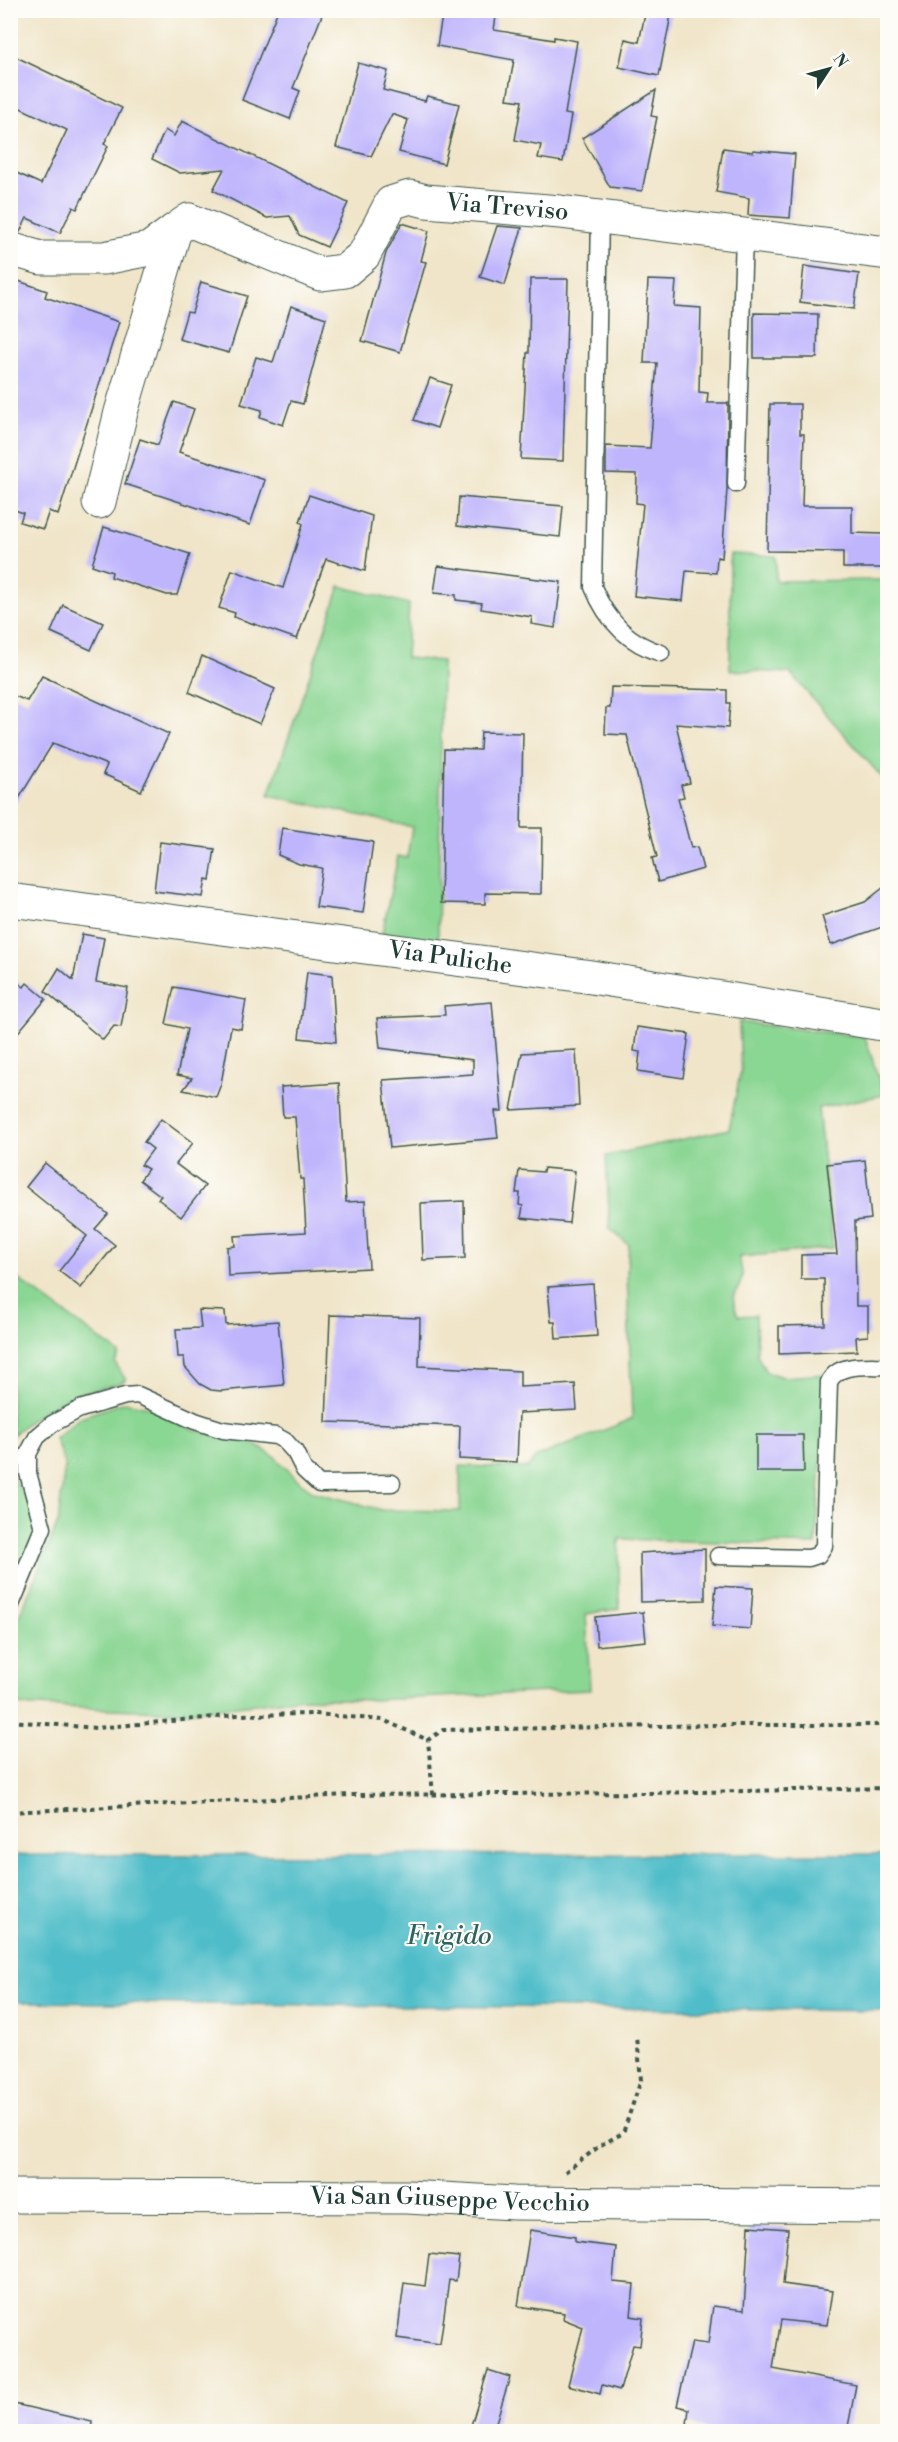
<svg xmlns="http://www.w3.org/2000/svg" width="898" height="2442" viewBox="0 0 898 2442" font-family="'Libre Bodoni',serif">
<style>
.green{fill:#8ad693;stroke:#548a64;stroke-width:1.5}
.water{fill:#50bdc9;stroke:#387d7e;stroke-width:1.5}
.building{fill:#bfb5fd}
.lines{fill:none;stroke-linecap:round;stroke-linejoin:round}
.lane-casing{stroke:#3e564a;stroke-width:19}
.street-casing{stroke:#3e564a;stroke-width:35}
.path{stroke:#3e564a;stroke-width:4;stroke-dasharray:4.5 4.5;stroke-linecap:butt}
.lane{stroke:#fff;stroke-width:16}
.street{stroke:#fff;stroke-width:33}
.labels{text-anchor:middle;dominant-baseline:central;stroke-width:4.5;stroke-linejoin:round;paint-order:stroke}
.street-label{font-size:24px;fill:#1f3d34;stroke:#fdfcf7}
.water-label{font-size:26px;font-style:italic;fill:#2e6361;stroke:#fdfcf7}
</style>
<rect width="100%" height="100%" fill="#fdfcf7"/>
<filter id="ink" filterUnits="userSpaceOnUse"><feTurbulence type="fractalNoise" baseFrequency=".0167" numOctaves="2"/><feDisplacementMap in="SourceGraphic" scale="12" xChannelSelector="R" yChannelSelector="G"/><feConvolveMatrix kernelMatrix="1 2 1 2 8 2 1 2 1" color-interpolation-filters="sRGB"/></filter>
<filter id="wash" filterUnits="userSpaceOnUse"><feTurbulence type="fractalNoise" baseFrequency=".008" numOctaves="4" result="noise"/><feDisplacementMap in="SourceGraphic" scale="24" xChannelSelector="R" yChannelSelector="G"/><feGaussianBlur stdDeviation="1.35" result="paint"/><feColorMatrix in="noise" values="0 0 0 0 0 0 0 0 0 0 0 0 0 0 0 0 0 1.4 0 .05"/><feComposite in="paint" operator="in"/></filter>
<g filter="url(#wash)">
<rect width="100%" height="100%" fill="#f0e5c9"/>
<g class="green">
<path d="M 730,554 L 776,556 L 776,581 L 885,580 L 887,783 L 790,673 L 730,670 Z"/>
<path d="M 340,586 L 409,604 L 406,658 L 442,661 L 438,941 L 382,934 L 398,856 L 407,858 L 412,827 L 269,795 Z"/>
<path d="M 739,1022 L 865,1037 L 884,1095 L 818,1108 L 833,1248 L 739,1257 C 740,1263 743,1272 742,1278 C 737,1298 728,1290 738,1316 L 756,1315 L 757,1354 L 766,1372 L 783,1377 L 826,1374 L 816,1545 L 619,1539 L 619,1609 L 586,1614 L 590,1690 L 371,1700 L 304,1698 L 186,1712 L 11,1705 L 11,1637 L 58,1522 L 65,1465 L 55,1438 L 81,1417 L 125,1402 L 154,1408 L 194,1430 L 249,1441 L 274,1456 L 300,1482 L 314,1492 L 382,1510 L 460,1511 L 460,1466 L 528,1468 L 536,1457 L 632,1419 L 627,1271 L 629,1245 L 610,1229 L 606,1156 L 729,1129 L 741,1070 Z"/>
<path d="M 10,1273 L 120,1354 L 115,1363 L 126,1380 C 108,1390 90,1388 73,1396 C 50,1406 28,1420 11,1437 Z"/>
<path d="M 11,1474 L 36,1515 L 35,1531 L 11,1591 Z"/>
</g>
<path class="water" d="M 887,1854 L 887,2011 L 11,2002 L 11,1855 Z"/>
<g id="blocks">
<g class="building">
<path d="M 278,10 L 324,10 L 293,88 L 300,91 L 290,119 L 242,100 Z"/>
<path d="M 443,10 L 497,10 L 494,30 L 554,40 L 554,37 L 577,41 L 565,114 L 571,115 L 563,162 L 538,158 L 541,145 L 515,140 L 522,101 L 507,99 L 514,60 L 437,46 Z"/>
<path d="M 646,10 L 672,10 L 659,76 L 619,67 L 625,39 L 639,42 Z"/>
<path d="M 10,54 L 122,108 L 104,144 L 108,146 L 77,209 L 73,207 L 60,233 L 27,218 L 20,232 L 10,231 L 10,170 L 41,184 L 67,130 L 10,103 Z"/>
<path d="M 358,63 L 388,71 L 383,90 L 425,101 L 427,96 L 459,104 L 444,164 L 399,152 L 408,120 L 392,114 L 371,156 L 336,147 Z"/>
<path d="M 656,90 L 651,116 L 657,117 L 642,191 L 610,187 L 582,138 Z"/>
<path d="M 182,121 L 348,203 L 327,247 L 299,235 L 290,216 L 267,218 L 213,190 L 224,169 L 180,173 L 152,159 L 165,130 L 174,136 Z"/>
<path d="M 723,148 L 753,152 L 753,150 L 795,154 L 790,218 L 748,215 L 749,198 L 716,192 Z"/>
<path d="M 402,223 L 429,231 L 421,261 L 426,262 L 400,352 L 362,341 L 386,253 Z"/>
<path d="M 497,226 L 522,228 L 505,285 L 480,277 Z"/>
<path d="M 804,266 L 859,274 L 854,309 L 800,302 Z"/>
<path d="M 10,278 L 47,291 L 45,297 L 119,322 L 58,515 L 49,511 L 43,529 L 20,522 L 23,513 L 10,508 Z"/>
<path d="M 530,279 L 568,279 L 563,461 L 521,459 L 527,353 L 529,353 Z"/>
<path d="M 648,280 L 676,281 L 674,306 L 701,308 L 699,392 L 708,393 L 707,403 L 728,403 L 727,489 L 722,558 L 717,557 L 716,573 L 686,571 L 683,601 L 634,596 L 643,504 L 636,503 L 637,474 L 606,473 L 606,446 L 650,448 L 657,363 L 644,363 Z"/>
<path d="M 201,282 L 247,296 L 229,353 L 179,339 L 187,312 L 192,313 Z"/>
<path d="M 291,306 L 326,318 L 303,404 L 291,401 L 283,425 L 260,417 L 262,410 L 241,404 L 256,357 L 273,362 Z"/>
<path d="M 754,313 L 818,314 L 817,358 L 754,358 Z"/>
<path d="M 430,378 L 451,385 L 437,428 L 414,420 Z"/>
<path d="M 174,402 L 194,409 L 179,452 L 265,480 L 250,525 L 125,484 L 140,439 L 158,445 Z"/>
<path d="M 770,404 L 800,404 L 800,434 L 804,434 L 802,506 L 852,506 L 852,533 L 883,534 L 883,568 L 843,568 L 843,552 L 767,551 Z"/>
<path d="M 309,495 L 372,516 L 365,571 L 326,559 L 297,639 L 234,617 L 235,613 L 219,608 L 232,570 L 283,588 L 303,524 L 300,522 Z"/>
<path d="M 459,497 L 563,506 L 560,537 L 457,526 Z"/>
<path d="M 104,527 L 190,554 L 177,595 L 167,595 L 111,577 L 112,572 L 92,565 Z"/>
<path d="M 438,566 L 561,582 L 555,628 L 531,624 L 532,617 L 481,609 L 482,603 L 456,600 L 456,595 L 434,593 Z"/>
<path d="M 63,605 L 103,623 L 91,650 L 51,632 Z"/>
<path d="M 202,656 L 275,689 L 260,724 L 189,692 Z"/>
<path d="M 42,676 L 169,734 L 141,791 L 103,774 L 107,765 L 53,743 L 10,813 L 10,694 L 27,701 Z"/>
<path d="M 611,687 L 727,690 L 727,703 L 730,703 L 728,728 L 676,724 L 690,783 L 681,785 L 684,797 L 678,798 L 691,848 L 697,847 L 703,869 L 658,882 L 652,858 L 657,857 L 627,735 L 605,734 L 606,708 L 610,708 Z"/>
<path d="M 481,732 L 523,733 L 521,828 L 542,828 L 541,894 L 485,893 L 485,904 L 441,903 L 444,749 L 480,750 Z"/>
<path d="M 282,828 L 373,842 L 363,913 L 316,907 L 322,868 L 299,864 L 278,855 Z"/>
<path d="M 160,842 L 215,849 L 210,880 L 206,879 L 203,897 L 154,891 Z"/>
<path d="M 888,884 L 888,925 L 831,945 L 822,916 L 865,902 Z"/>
<path d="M 82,934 L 104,938 L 96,982 L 128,988 L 121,1027 L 114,1026 L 103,1040 L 45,991 L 59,968 L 73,980 Z"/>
<path d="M 307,972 L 332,975 L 336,1042 L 299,1038 Z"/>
<path d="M 10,976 L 24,987 L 27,983 L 46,999 L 10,1042 Z"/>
<path d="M 174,987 L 246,1000 L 241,1029 L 231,1027 L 221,1084 L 216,1097 L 183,1090 L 192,1078 L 177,1075 L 187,1029 L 166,1024 Z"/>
<path d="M 492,1002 L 502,1111 L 495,1111 L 498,1138 L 390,1148 L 383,1080 L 473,1074 L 473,1060 L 380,1048 L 377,1018 L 445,1015 L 444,1006 Z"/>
<path d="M 637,1027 L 689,1034 L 683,1078 L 638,1071 L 640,1052 L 634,1051 Z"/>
<path d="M 576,1050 L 579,1106 L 511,1110 L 522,1053 Z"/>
<path d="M 339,1083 L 346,1202 L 365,1201 L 369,1268 L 228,1276 L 227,1247 L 235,1246 L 234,1236 L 306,1232 L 303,1179 L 300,1179 L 295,1117 L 283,1117 L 281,1087 Z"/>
<path d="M 161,1119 L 193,1143 L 176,1164 L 205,1186 L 181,1217 L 158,1199 L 161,1196 L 140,1180 L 148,1169 L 141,1165 L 153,1149 L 144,1142 Z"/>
<path d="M 865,1160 L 871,1219 L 855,1221 L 856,1306 L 868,1306 L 868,1336 L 856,1337 L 857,1351 L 779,1354 L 779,1326 L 825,1325 L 824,1279 L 801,1279 L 801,1255 L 837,1254 L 827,1164 Z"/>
<path d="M 45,1163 L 108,1214 L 95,1229 L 115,1245 L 81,1288 L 59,1271 L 87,1236 L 26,1187 Z"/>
<path d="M 544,1168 L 575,1171 L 569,1223 L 521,1218 L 523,1206 L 519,1205 L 520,1193 L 516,1193 L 519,1170 L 543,1172 Z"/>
<path d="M 464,1201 L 465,1258 L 423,1260 L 421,1203 Z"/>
<path d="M 593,1284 L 597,1336 L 556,1339 L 555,1322 L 551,1322 L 548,1287 Z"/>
<path d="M 199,1310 L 225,1311 L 226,1325 L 278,1321 L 284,1385 L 221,1391 L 211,1390 L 200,1384 L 185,1367 L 184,1357 L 178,1357 L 176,1329 L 201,1328 Z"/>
<path d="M 330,1315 L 420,1318 L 419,1366 L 520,1371 L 520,1387 L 575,1384 L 577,1410 L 519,1413 L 517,1462 L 459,1459 L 460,1426 L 326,1422 Z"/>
<path d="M 756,1435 L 803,1435 L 804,1472 L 756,1472 Z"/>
<path d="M 705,1549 L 705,1600 L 641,1602 L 640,1553 Z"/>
<path d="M 716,1586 L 753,1588 L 750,1629 L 712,1626 Z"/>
<path d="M 643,1612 L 646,1641 L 597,1646 L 595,1617 Z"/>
<path d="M 749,2226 L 788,2229 L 783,2284 L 832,2291 L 827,2325 L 781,2320 L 773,2369 L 856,2385 L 847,2432 L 716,2432 L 687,2424 L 689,2409 L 677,2406 L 692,2342 L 708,2344 L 713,2306 L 744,2310 Z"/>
<path d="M 530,2230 L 575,2237 L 575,2242 L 616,2247 L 613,2282 L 634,2284 L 631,2316 L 643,2318 L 640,2346 L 633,2345 L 620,2390 L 602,2385 L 600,2394 L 568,2385 L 583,2327 L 563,2319 L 564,2313 L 518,2306 Z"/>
<path d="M 429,2254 L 459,2257 L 456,2281 L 449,2280 L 440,2344 L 397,2338 L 404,2283 L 425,2286 Z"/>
<path d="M 488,2370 L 510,2377 L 493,2432 L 469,2432 Z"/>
<path d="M 10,2403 L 92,2422 L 91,2432 L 10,2432 Z"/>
</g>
</g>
</g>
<g filter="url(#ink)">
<use href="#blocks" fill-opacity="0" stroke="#3e564a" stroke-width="1.5"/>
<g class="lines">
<defs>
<g id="lane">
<path d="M 600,217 L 593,587 C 606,619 627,643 661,653"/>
<path d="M 736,484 L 744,235"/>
<path d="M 718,1556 L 809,1558 L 818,1555 L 824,1546 L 829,1382 C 838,1362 867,1367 888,1366"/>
<path d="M 10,1607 L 43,1528 L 28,1473 L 28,1454 L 37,1437 L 52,1424 L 80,1409 L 125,1396 L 138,1395 L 195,1421 L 223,1430 L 276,1436 L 285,1441 L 295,1452 L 304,1470 L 319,1484 L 392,1483"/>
</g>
<g id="street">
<path d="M 10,249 L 41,258 L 104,258 L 149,249 L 175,230"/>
<path id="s1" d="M 99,502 L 121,412 L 175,230 L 189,220 L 320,274 L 345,271 L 364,255 L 391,203 L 410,197 L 426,201 L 560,212 L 888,253"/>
<path id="s2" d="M 10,900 L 585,976 L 888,1025"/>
<path id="s3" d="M 10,2196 L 407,2197 L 514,2203 L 888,2206"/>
</g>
</defs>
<use href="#lane" class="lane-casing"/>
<use href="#street" class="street-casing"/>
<g class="path">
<path d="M 10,1721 L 96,1728 L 237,1715 L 316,1714 L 383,1720 L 428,1740"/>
<path d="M 433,1795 L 428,1740 L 443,1730 L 718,1725 L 888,1725"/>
<path d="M 10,1812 L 350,1795 L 651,1793 L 888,1788"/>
<path d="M 565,2172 L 601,2145 L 623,2133 L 641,2080 L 637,2036"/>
</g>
<use href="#lane" class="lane"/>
<use href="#street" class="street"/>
</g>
</g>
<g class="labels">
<g class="street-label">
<text stroke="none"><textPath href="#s1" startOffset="668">Via Treviso</textPath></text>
<text stroke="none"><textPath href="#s2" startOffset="444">Via Puliche</textPath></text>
<text stroke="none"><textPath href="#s3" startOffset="440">Via San Giuseppe Vecchio</textPath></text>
</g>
<g class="water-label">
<text x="449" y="1936">Frigido</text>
</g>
</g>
<rect width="898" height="2442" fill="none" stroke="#fdfcf7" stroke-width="36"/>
<g transform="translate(829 69) rotate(54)" stroke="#fdfcf7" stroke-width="4.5" paint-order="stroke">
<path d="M0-4.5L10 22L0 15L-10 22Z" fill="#1f3d34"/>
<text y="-9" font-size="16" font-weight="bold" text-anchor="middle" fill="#1f3d34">N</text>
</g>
</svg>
